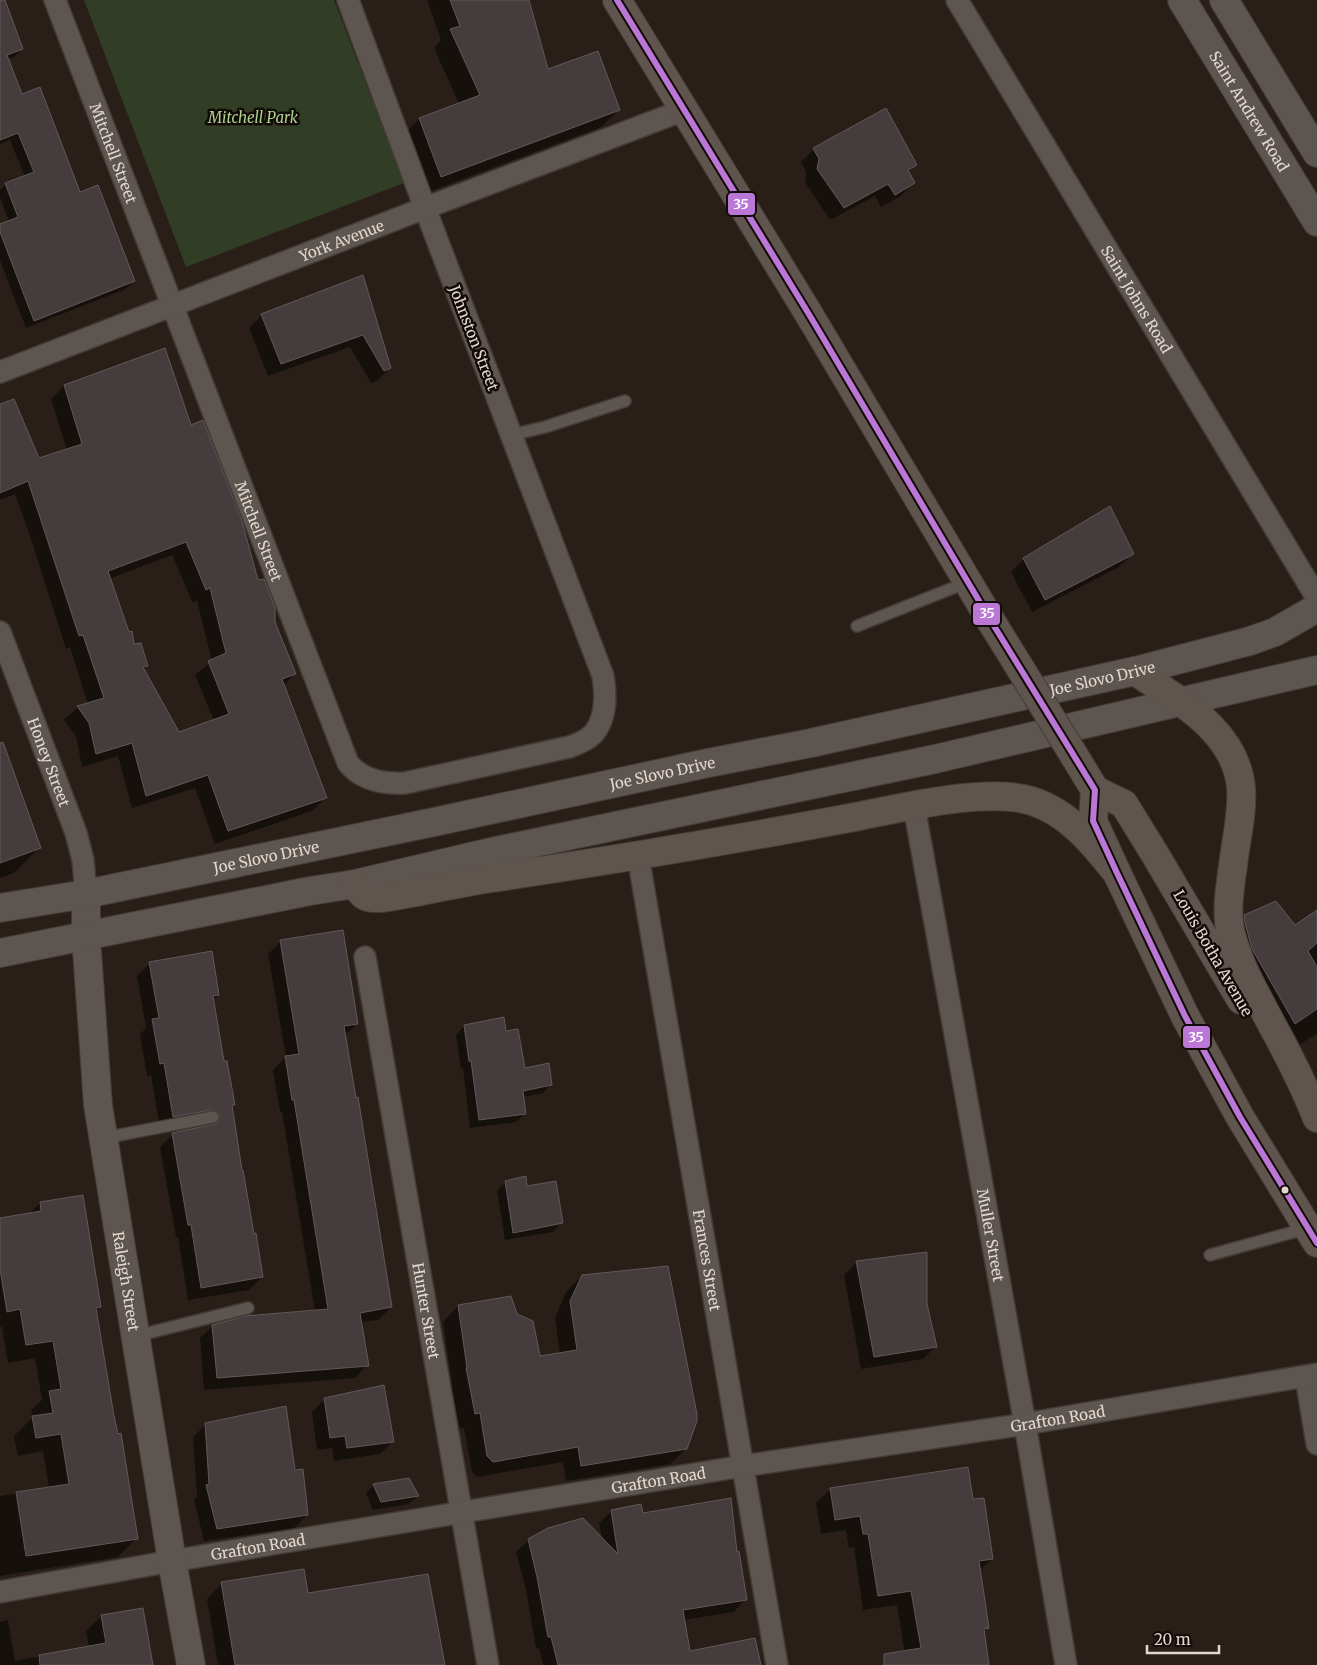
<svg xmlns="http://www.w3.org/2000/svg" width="1317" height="1665" viewBox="0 0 1317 1665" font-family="Merriweather,serif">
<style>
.green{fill:#323d25}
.shadow{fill:#0007;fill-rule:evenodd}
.building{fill:#453d3d;stroke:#615958;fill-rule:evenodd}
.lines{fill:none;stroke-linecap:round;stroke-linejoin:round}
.lane-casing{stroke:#433b36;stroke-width:14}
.street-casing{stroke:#433b36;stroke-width:24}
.secondary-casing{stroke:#433b36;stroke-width:30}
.primary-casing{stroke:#433b36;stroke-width:30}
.lane{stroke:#5d554f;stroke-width:11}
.street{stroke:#5d554f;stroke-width:21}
.secondary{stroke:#5d554f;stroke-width:28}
.primary{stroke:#60544e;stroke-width:28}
.primary-bridge-casing{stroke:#433b36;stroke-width:30;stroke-linecap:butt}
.primary-bridge{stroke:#60544e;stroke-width:28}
.bus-1-casing{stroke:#120a06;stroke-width:10}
.bus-1{stroke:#ba77d6;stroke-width:6}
.bus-dot{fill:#e3d8d0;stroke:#120a06;stroke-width:2}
.labels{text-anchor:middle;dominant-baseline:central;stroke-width:5;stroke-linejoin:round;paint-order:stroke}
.street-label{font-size:15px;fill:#e3d8d0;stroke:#120a06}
.park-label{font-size:15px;font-style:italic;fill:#abd18f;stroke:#120a06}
.line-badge{stroke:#120a06;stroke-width:2}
.badge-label{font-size:14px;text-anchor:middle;font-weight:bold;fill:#fff}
</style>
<rect width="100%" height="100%" fill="#291f18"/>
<path class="green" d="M 84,0 L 334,0 L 404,183 L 186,267 Z"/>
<g class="shadow">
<path d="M 0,0 L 4,0 L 22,49 L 14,57 L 7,59 L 21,96 L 80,194 L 134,280 L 126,289 L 26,328 L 0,260 L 0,225 L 9,222 L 0,197 L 0,190 L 6,184 L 25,177 L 10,140 L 0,144 Z"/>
<path d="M 427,0 L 517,0 L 547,71 L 619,110 L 601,127 L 423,194 L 402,136 L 419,119 L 459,104 L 434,48 L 441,40 Z"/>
<path d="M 814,149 L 916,164 L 908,172 L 913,183 L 901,196 L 881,207 L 875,196 L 830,220 L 805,182 L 806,172 L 801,162 Z"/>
<path d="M 362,277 L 390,368 L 377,381 L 371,383 L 350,347 L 268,376 L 249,328 L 262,315 Z"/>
<path d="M 64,386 L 190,426 L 257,582 L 295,674 L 283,686 L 325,798 L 312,811 L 215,844 L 195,788 L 132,808 L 118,756 L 82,767 L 76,736 L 64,720 L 78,707 L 88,704 L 70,647 L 66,649 L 29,533 L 15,494 L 0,500 L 0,405 L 38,459 L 67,450 L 51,399 ZM 172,555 L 193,603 L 197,601 L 212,661 L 195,675 L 214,721 L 178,733 L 143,670 L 147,665 L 133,645 L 109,579 Z"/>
<path d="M 1132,554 L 1119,567 L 1032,612 L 1011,572 L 1024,559 Z"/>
<path d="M 0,753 L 39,848 L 14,873 L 0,878 Z"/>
<path d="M 1317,911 L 1317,1034 L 1300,1044 L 1292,1030 L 1277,1040 L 1228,934 L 1245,916 L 1295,927 Z"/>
<path d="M 281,941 L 357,1024 L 344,1036 L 391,1307 L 378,1320 L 361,1322 L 367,1365 L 355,1378 L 204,1390 L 200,1338 L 213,1326 L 315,1312 L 282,1112 L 280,1112 L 273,1070 L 286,1057 L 268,954 Z"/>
<path d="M 150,963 L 218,995 L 212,1001 L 222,1063 L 233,1104 L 231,1107 L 241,1172 L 262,1277 L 249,1290 L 188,1300 L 178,1237 L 176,1237 L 160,1147 L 173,1134 L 207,1127 L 206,1124 L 199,1122 L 160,1129 L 151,1075 L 147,1076 L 140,1034 L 146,1028 L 137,976 Z"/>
<path d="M 503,1018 L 505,1033 L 524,1069 L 551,1084 L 543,1093 L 523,1097 L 525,1114 L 516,1122 L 470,1128 L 463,1068 L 461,1069 L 456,1035 L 464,1026 Z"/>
<path d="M 506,1182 L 561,1223 L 553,1232 L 505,1240 L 497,1190 Z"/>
<path d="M 40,1203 L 100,1307 L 96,1311 L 113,1416 L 136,1539 L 118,1557 L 0,1576 L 0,1496 L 49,1488 L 43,1451 L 18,1456 L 14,1436 L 33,1417 L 31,1410 L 42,1400 L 35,1358 L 8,1363 L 2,1327 L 0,1327 L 0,1219 L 29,1214 Z"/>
<path d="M 857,1262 L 936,1346 L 923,1359 L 861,1369 L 844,1275 Z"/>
<path d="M 582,1276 L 686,1449 L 670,1464 L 566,1481 L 563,1462 L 477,1477 L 472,1472 L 464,1428 L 460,1429 L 451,1385 L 452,1384 L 443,1322 L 458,1306 L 516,1315 L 539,1358 L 560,1354 L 555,1318 L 566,1292 Z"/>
<path d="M 325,1399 L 393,1441 L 380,1454 L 334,1461 L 332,1448 L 317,1450 L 312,1412 Z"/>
<path d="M 206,1424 L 294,1472 L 307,1515 L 294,1528 L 204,1541 L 194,1499 L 197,1496 L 193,1437 Z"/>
<path d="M 374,1485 L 418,1496 L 409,1504 L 373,1510 L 366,1493 Z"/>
<path d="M 831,1489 L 972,1501 L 992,1559 L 979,1571 L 988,1627 L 983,1632 L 988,1665 L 895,1665 L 905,1655 L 897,1605 L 863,1610 L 854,1547 L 849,1548 L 846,1530 L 821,1534 L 816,1503 Z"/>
<path d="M 612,1511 L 642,1515 L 736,1553 L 745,1600 L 733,1612 L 684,1620 L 689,1652 L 759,1665 L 543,1665 L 539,1648 L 536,1649 L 526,1590 L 516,1552 L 529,1540 L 602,1539 L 599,1523 Z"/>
<path d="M 222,1583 L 307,1595 L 444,1665 L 218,1665 L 207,1599 Z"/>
<path d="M 142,1609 L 152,1665 L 0,1665 L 0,1622 L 8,1620 L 15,1661 L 89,1647 L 86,1631 L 101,1616 Z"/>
</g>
<g class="building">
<path d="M 0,0 L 5,0 L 23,49 L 7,55 L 22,94 L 40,87 L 80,192 L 98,185 L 135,281 L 34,321 L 0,232 L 0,224 L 18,217 L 5,183 L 34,172 L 18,133 L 0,140 Z"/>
<path d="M 450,0 L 529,0 L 548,69 L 598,51 L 620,110 L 441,177 L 419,118 L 480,95 L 450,29 L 460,26 Z"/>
<path d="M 886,108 L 917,165 L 908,170 L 915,183 L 895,195 L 888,184 L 844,208 L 817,169 L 819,159 L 813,148 Z"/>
<path d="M 363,275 L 391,368 L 384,371 L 363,335 L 281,364 L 261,314 Z"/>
<path d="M 165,348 L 191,425 L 203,420 L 242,521 L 258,580 L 264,579 L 275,608 L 275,622 L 296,674 L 282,679 L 327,798 L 228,831 L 208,775 L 146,796 L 132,743 L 96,754 L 89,723 L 77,706 L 104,698 L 83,635 L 79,636 L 28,481 L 0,493 L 0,404 L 14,399 L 39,458 L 82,444 L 64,385 ZM 186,542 L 206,590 L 210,588 L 226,653 L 208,661 L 229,714 L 179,732 L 143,667 L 148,666 L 141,643 L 134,644 L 132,631 L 129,632 L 108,571 Z"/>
<path d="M 1110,506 L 1134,554 L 1045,600 L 1023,558 Z"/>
<path d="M 3,742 L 41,848 L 0,863 L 0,743 Z"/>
<path d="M 1276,901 L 1295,925 L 1317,910 L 1317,943 L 1308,951 L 1317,967 L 1317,1009 L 1295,1024 L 1252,949 L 1245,923 L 1244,915 Z"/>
<path d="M 343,930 L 358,1024 L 344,1026 L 356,1098 L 358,1097 L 392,1307 L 360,1313 L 369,1366 L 217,1378 L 212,1325 L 245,1316 L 328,1309 L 294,1100 L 292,1100 L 285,1056 L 299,1054 L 280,940 Z"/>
<path d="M 212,951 L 219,995 L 213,996 L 224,1061 L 227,1061 L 235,1105 L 232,1105 L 242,1170 L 243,1170 L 254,1234 L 256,1233 L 263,1277 L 201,1288 L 191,1225 L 188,1225 L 172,1133 L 215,1124 L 218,1122 L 220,1116 L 218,1112 L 212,1110 L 173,1117 L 164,1063 L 160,1064 L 152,1019 L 159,1018 L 149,962 Z"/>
<path d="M 504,1017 L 506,1031 L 518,1029 L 525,1068 L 549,1063 L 552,1085 L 523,1091 L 526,1114 L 479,1120 L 471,1061 L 469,1061 L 464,1025 Z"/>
<path d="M 526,1176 L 527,1186 L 556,1181 L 563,1223 L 513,1233 L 505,1181 Z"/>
<path d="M 83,1195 L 101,1307 L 96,1308 L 114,1416 L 118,1434 L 121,1433 L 138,1539 L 26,1556 L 16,1492 L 69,1484 L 61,1434 L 36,1438 L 32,1416 L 53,1413 L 49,1391 L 61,1389 L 53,1341 L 26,1345 L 20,1309 L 7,1312 L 0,1269 L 0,1218 L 41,1211 L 40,1202 Z"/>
<path d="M 927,1252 L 927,1304 L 937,1347 L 874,1357 L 856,1261 Z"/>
<path d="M 668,1266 L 697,1414 L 697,1421 L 687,1449 L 581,1466 L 578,1447 L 493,1462 L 487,1456 L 480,1413 L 475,1414 L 466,1368 L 467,1368 L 458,1305 L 511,1296 L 517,1314 L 533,1321 L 540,1356 L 577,1350 L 570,1301 L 582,1275 Z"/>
<path d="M 384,1385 L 394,1442 L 347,1448 L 345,1436 L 330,1438 L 324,1398 Z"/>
<path d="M 286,1406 L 295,1470 L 303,1469 L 308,1515 L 217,1529 L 206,1485 L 209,1484 L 205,1423 Z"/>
<path d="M 968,1467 L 973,1499 L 984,1498 L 993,1559 L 979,1561 L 989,1628 L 984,1629 L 989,1665 L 884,1665 L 884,1654 L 921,1648 L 911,1591 L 878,1596 L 868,1534 L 863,1534 L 860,1516 L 835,1520 L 830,1488 Z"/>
<path d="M 409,1478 L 419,1496 L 381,1502 L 373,1484 Z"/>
<path d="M 731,1498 L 737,1552 L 739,1551 L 747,1600 L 683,1610 L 690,1651 L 755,1638 L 761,1665 L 558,1665 L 551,1637 L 548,1637 L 537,1577 L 528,1539 L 548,1528 L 583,1518 L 618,1554 L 611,1510 L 641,1504 L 643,1513 Z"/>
<path d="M 304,1569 L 308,1593 L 428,1574 L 445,1665 L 235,1665 L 221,1582 Z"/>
<path d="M 143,1608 L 153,1665 L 40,1665 L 39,1655 L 106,1643 L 101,1615 Z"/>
</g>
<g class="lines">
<defs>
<g id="lane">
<path d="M 511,435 L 545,427 L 625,401"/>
<path d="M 857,626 L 968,582"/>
<path d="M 104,1138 L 213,1117"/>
<path d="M 1210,1255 L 1308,1228"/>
<path d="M 136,1336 L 248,1308"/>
</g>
<g id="street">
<path id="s1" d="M 55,0 L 348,763 C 362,781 384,784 405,783 L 569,747 C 578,744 588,740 594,733 C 607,717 606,695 603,676 L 425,208 L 348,0"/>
<path id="s2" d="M 957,0 L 1317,598"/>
<path id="s3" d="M 0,372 L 425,208 L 684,110"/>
<path id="s4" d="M 0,632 L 76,833 L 83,860 L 86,894"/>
<path id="s5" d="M 914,806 L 1025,1424 L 1066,1665"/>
<path id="s6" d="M 638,856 L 777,1665"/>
<path id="s7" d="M 365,957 L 488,1665"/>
<path d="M 1306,1377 L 1317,1444"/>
<path id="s8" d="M 0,1592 L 172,1561 L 463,1512 L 743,1466 L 1025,1424 L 1317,1374"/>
</g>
<g id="secondary">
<path id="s9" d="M 1182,0 L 1317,222"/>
<path d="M 1224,0 L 1317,153"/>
<path id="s10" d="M 86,894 L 86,937 L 98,1105 L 172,1561 L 191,1665"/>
<path id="s11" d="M 0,908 L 86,894 L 434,822 L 708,763 L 811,743 L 1135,671 L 1250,641 L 1275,632 L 1317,608"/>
<path d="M 0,953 L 310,891 L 355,884 L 491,852 L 935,759 L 1317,670"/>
</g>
<g id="primary">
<path d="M 617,0 L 810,316 L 991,621"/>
<path d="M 1135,671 C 1177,700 1235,729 1241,787 C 1243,809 1237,836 1234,858 C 1231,882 1225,910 1231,934 C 1239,966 1256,994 1271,1023 C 1288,1054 1304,1085 1317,1118"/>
<path d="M 1075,757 L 1095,790 L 1093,821 L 1117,873 L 1185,1016 L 1240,1117 L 1317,1243"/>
<path d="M 1095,790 L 1124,804 L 1156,856 L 1241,1000"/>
<path d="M 355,884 C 360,891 363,898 373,898 C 387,899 402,894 417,892 C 442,887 467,882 492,878 C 615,860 738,839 860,816 C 905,807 989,787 1032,801 C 1069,813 1093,843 1117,873"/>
</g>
</defs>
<use href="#lane" class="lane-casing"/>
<use href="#street" class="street-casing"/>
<use href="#secondary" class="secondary-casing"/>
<use href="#primary" class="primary-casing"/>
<use href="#lane" class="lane"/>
<use href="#street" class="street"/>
<use href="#secondary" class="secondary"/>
<use href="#primary" class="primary"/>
<defs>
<path id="primary-bridge" d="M 991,621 L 1075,757"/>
</defs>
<use href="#primary-bridge" class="primary-bridge-casing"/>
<use href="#primary-bridge" class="primary-bridge"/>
<defs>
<path id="bus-1" d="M 617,0 L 810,316 L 991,621 L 1095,790 L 1093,821 L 1117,873 L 1185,1016 L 1240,1117 L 1317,1243"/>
</defs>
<use href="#bus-1" class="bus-1-casing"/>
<use href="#bus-1" class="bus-1"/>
</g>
<circle class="bus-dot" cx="1285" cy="1190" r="4.5"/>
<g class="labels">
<g class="street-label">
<text stroke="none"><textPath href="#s9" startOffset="130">Saint Andrew Road</textPath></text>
<text stroke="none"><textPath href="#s1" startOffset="164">Mitchell Street</textPath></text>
<text stroke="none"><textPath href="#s3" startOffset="366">York Avenue</textPath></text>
<text stroke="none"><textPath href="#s2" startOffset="349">Saint Johns Road</textPath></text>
<text transform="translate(474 338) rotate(69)">Johnston Street</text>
<text stroke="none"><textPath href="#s1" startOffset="569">Mitchell Street</textPath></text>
<text stroke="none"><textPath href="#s11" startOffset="1126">Joe Slovo Drive</textPath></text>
<text stroke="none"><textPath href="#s4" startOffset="139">Honey Street</textPath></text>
<text stroke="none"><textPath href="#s11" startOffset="676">Joe Slovo Drive</textPath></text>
<text stroke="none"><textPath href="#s11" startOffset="271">Joe Slovo Drive</textPath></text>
<text transform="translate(1213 953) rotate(60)">Louis Botha Avenue</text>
<text stroke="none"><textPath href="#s5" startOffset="436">Muller Street</textPath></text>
<text stroke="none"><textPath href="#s6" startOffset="410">Frances Street</textPath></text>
<text stroke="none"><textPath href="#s10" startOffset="390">Raleigh Street</textPath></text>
<text stroke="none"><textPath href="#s7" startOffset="359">Hunter Street</textPath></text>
<text stroke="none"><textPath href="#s8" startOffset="1072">Grafton Road</textPath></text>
<text stroke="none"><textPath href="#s8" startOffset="668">Grafton Road</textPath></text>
<text stroke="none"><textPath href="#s8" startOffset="262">Grafton Road</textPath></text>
</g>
<g class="park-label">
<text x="253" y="117">Mitchell Park</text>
</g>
</g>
<g class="line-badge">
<rect x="727" y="192" width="29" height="24" rx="5" fill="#ba77d6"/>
<rect x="972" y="602" width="29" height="24" rx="5" fill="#ba77d6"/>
<rect x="1182" y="1025" width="29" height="24" rx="5" fill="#ba77d6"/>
</g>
<g class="badge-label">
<text x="741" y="209">35</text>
<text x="987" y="618">35</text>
<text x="1196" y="1042">35</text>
</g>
<path d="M1147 1645v8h72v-8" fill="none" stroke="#e3d8d0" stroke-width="2.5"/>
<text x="1154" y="1645" font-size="15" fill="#e3d8d0" stroke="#120a06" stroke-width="4" paint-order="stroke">20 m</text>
</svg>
